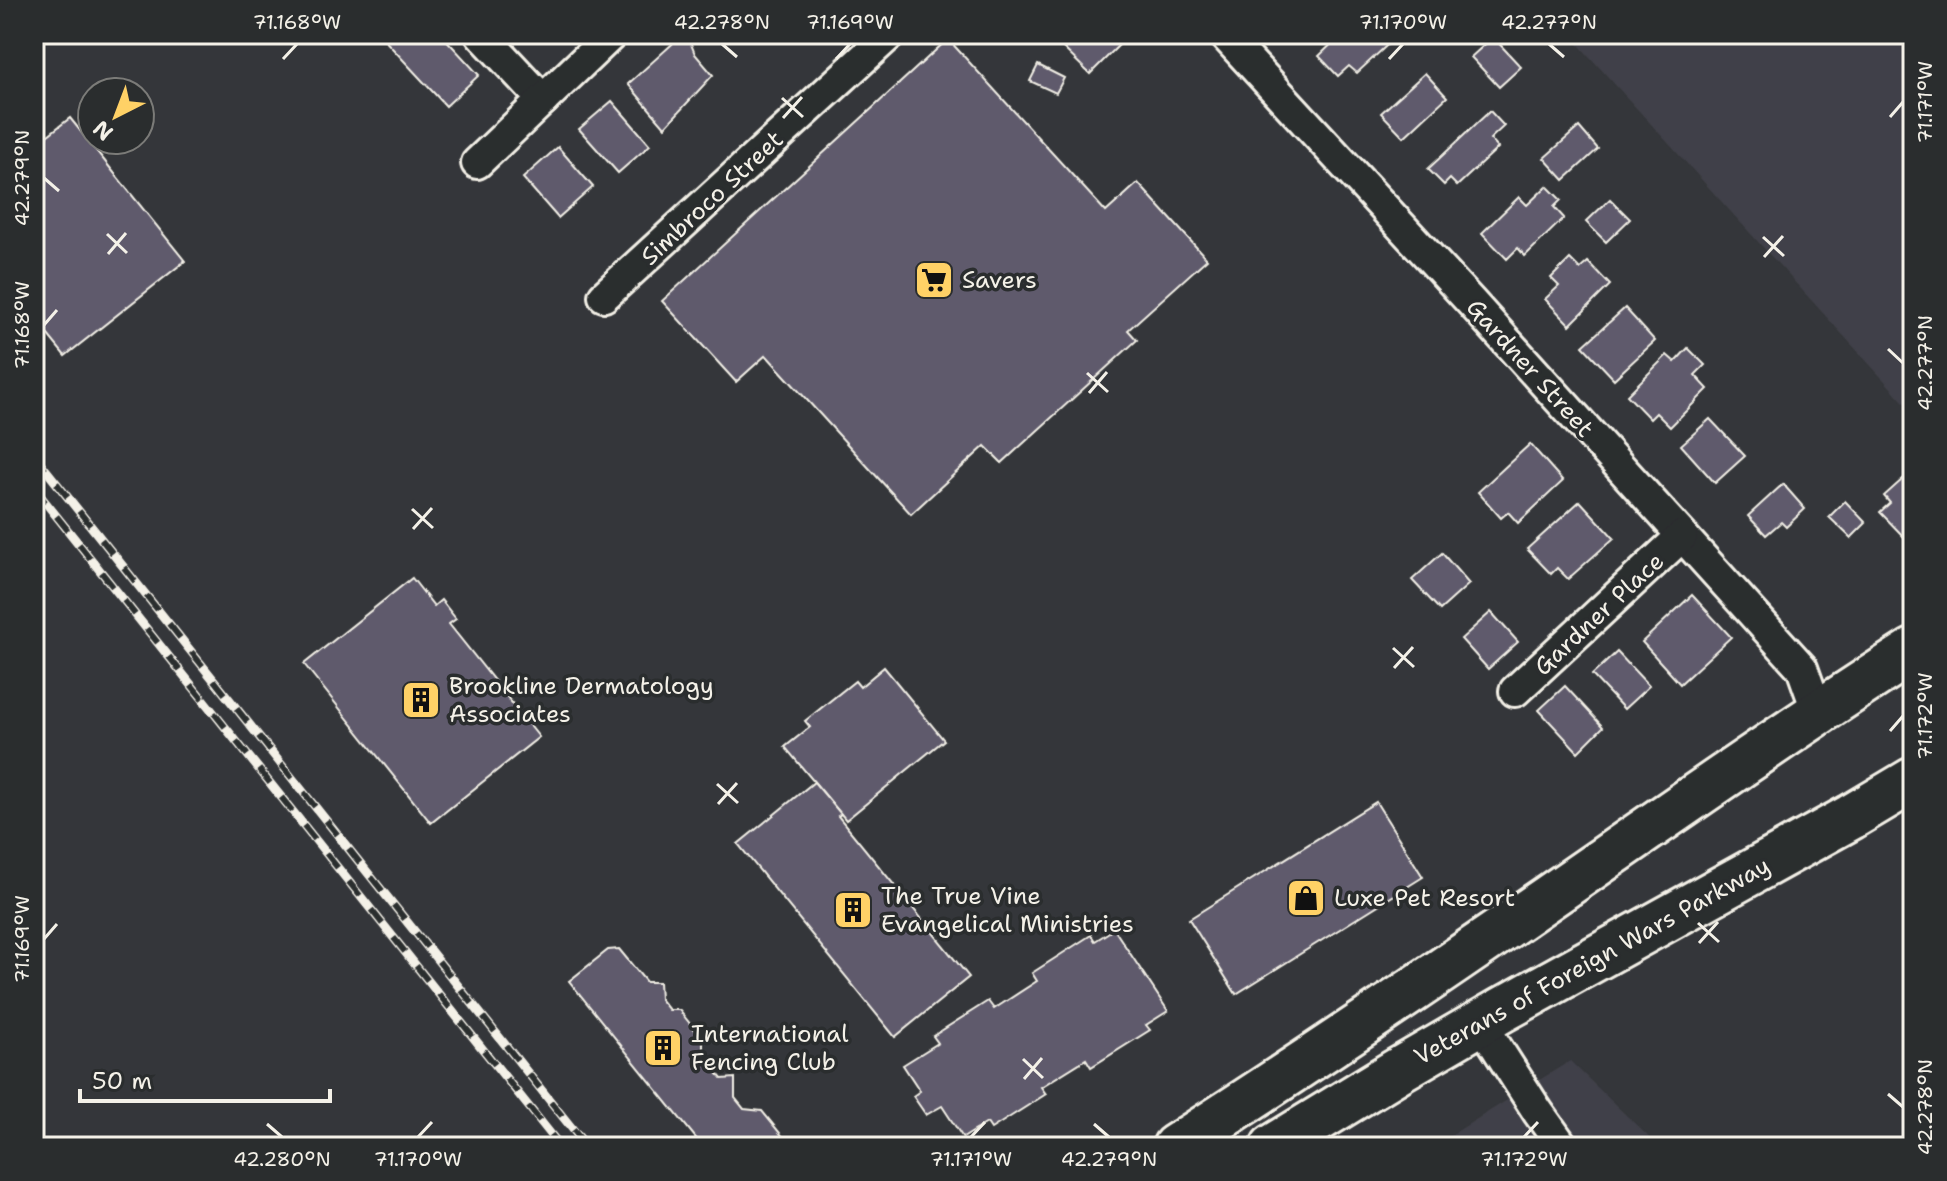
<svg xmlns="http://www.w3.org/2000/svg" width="1947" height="1181" viewBox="0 0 1947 1181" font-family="'Shantell Sans',sans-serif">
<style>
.built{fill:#414149}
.building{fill:#5e5a6c;stroke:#f4f1e8;stroke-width:2}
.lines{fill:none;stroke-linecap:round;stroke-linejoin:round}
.street-casing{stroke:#f4f1e8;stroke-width:36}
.highway-casing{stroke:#f4f1e8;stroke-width:50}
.street{stroke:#2a2d2e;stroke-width:30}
.highway{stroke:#2a2d2e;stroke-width:44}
.rail-casing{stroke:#f4f1e8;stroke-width:9}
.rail{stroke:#2a2d2e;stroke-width:6;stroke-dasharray:18;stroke-linecap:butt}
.ticks{fill:none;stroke:#f4f1e8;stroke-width:3}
.labels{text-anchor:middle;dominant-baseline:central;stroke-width:7;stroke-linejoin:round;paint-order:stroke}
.street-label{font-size:24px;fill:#f4f1e8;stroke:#2a2d2e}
.poi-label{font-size:24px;fill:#f4f1e8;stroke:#2a2d2e;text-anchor:start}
.neatline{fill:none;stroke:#f4f1e8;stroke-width:3}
.ticks-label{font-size:20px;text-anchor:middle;fill:#f4f1e8}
</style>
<rect width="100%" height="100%" fill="#34363a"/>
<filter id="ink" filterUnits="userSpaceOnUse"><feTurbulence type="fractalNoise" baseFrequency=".0125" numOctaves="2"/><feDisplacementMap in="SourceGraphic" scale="16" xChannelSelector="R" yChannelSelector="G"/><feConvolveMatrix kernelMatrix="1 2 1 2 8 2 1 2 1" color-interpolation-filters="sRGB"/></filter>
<g filter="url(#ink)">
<g class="built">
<path d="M 1569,34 L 1913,34 L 1913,412 Z"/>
<path d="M 1570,1061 L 1659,1147 L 1432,1147 Z"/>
</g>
<g class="building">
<path d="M 379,34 L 441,34 L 479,75 L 446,106 Z"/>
<path d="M 1073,34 L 1130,34 L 1090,74 L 1061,46 Z"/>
<path d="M 1342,34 L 1395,34 L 1397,36 L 1357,73 L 1349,66 L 1338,76 L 1319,56 Z"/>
<path d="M 681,36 L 691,44 L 695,54 L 713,75 L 665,127 L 628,84 Z"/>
<path d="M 1493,37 L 1521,67 L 1499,87 L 1471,57 Z"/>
<path d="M 948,39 L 1106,212 L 1138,183 L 1207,259 L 1128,330 L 1137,340 L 1002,463 L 985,446 L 911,514 L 766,355 L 736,382 L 662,301 Z"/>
<path d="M 1038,65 L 1064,78 L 1056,93 L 1030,81 Z"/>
<path d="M 1425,73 L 1447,97 L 1404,137 L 1381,113 Z"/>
<path d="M 612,101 L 650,145 L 618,173 L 579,129 Z"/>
<path d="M 1490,111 L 1504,126 L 1490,139 L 1498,148 L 1457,186 L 1450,179 L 1444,185 L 1428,169 Z"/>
<path d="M 70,118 L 185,261 L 65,356 L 34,318 L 34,146 Z"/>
<path d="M 1579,127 L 1598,149 L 1564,180 L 1544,158 Z"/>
<path d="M 558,147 L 593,187 L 558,218 L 523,178 Z"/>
<path d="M 1547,186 L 1561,200 L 1554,207 L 1564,218 L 1525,256 L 1518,248 L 1507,259 L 1482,233 L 1519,197 L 1527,205 Z"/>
<path d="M 1610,199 L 1630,219 L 1606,242 L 1586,222 Z"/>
<path d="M 1570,259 L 1580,269 L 1588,262 L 1610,285 L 1570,325 L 1545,299 L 1559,286 L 1551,278 Z"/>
<path d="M 1625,308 L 1655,341 L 1614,379 L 1583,346 Z"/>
<path d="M 1688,348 L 1705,365 L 1695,375 L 1708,389 L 1670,427 L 1656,413 L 1650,419 L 1627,395 L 1667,355 L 1675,362 Z"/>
<path d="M 1710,419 L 1745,456 L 1715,483 L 1681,445 Z"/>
<path d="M 1530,444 L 1563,481 L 1518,523 L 1508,512 L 1501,518 L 1478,492 Z"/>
<path d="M 1913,470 L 1913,531 L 1905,538 L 1880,512 L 1890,503 L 1884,496 Z"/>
<path d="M 1783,484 L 1805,509 L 1786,527 L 1781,522 L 1766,535 L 1748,516 Z"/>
<path d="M 1580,501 L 1614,538 L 1568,579 L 1557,568 L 1551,574 L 1527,549 Z"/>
<path d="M 1845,501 L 1866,523 L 1851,538 L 1829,517 Z"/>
<path d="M 1442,553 L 1469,584 L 1440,610 L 1412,580 Z"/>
<path d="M 412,578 L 434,606 L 441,600 L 456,619 L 449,624 L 539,737 L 431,823 L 304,664 Z"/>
<path d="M 1692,595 L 1731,637 L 1680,684 L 1642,642 Z"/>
<path d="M 1491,612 L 1518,642 L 1488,669 L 1461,639 Z"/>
<path d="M 1617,652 L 1649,686 L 1624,709 L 1592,675 Z"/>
<path d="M 884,667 L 944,740 L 846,820 L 785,747 L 810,727 L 805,721 L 855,681 L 860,687 Z"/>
<path d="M 1565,686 L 1603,727 L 1578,752 L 1539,710 Z"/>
<path d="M 814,782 L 841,814 L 838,816 L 969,977 L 895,1037 L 738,844 Z"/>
<path d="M 1376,802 L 1423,877 L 1236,994 L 1189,919 Z"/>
<path d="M 1114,929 L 1168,1011 L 1146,1025 L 1150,1030 L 1091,1067 L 1086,1059 L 1041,1087 L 1046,1094 L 991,1129 L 987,1123 L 963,1138 L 942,1106 L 926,1115 L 913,1096 L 920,1091 L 903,1065 L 938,1043 L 933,1036 L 988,1001 L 994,1009 L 1037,981 L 1032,973 L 1091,935 L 1095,941 Z"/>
<path d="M 619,949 L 646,982 L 659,982 L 660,999 L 669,1010 L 679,1010 L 703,1040 L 703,1056 L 722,1079 L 735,1078 L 735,1098 L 744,1109 L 762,1111 L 784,1138 L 783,1147 L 703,1147 L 569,981 L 608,950 Z"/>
</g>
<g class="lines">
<defs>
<g id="street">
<path d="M 481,34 L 543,100"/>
<path d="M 1224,34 L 1471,302 L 1802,668 L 1818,713"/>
<path d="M 477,163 L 612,34"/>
<path d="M 604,296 L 890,34"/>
<path d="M 1515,691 L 1682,536"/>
<path d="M 1481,1023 L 1538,1112 L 1563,1147"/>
</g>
<g id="highway">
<path d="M 1175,1147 C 1306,1063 1435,976 1562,888 C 1678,808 1794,727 1913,651"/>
<path d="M 1273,1147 L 1397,1071 L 1502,1010 L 1851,817 L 1913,780"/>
</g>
</defs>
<use href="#street" class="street-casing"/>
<use href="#highway" class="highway-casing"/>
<use href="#street" class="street"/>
<use href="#highway" class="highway"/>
<defs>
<g id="rail">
<path d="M 34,455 L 587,1147"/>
<path d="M 34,488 L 561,1147"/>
</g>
</defs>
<use href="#rail" class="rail-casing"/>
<use href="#rail" class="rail"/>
</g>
</g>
<path class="ticks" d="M 722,44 L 737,57M 1549,44 L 1564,57M 283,59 L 297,44M 836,59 L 850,44M 1389,59 L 1403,44M 782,98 L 803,117M 1890,117 L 1903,102M 783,118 L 802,97M 44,178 L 59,191M 107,234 L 127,253M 1763,237 L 1784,256M 108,254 L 126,233M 1764,257 L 1783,236M 44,325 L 57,310M 1888,349 L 1903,363M 1087,373 L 1108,392M 1089,393 L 1107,372M 412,509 L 433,528M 413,529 L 432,508M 1393,648 L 1414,667M 1394,668 L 1413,647M 1890,731 L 1903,716M 717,784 L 738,803M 718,804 L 737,783M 1698,923 L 1719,942M 44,939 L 57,924M 1699,943 L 1718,922M 1023,1059 L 1043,1078M 1024,1079 L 1042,1058M 1888,1094 L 1903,1107M 267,1124 L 282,1137M 1094,1124 L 1109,1137M 418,1137 L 432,1122M 971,1137 L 985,1122M 1524,1137 L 1538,1122"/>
<defs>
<symbol id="supermarket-square" viewBox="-11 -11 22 22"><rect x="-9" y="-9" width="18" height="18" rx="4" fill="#ffd166" stroke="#2a2d2e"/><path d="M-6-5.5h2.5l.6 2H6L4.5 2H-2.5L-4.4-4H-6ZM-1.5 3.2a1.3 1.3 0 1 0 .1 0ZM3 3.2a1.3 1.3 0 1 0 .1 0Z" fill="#111"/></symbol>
<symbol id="building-square" viewBox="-11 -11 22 22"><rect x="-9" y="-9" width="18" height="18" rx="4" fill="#ffd166" stroke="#2a2d2e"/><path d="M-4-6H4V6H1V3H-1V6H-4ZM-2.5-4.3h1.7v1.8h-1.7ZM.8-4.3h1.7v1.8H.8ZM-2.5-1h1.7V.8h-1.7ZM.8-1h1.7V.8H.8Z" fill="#111"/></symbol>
<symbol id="shop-square" viewBox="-11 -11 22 22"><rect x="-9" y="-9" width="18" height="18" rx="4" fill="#ffd166" stroke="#2a2d2e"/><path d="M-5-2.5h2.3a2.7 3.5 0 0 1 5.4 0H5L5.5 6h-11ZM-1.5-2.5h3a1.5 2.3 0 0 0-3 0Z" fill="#111"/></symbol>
</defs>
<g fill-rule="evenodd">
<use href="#supermarket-square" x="912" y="258" width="44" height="44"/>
<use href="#building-square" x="399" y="678" width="44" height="44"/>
<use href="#shop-square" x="1284" y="876" width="44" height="44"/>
<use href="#building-square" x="831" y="888" width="44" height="44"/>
<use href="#building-square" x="641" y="1026" width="44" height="44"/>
</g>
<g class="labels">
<g class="street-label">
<text transform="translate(712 198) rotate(-43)">Simbroco Street</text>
<text transform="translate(1530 368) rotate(48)">Gardner Street</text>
<text transform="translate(1599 614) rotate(-43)">Gardner Place</text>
<text transform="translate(1592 961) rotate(-29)">Veterans of Foreign Wars Parkway</text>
</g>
<g class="poi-label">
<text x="962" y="280">Savers</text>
<text x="449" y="686">Brookline Dermatology<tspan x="449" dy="28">Associates</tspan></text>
<text x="881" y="896">The True Vine<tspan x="881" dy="28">Evangelical Ministries</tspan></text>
<text x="1334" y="898">Luxe Pet Resort</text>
<text x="691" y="1034">International<tspan x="691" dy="28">Fencing Club</tspan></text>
</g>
</g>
<rect width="1947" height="1181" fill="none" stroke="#2a2d2e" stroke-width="88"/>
<g transform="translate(116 116) rotate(222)"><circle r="38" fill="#2a2d2e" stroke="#7b7b78" stroke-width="2"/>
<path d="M0-6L14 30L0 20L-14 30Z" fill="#ffd166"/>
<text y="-12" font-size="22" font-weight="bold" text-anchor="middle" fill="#f4f1e8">N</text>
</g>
<path d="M80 1089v12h250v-12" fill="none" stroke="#f4f1e8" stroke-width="4"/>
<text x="92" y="1089" font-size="24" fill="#f4f1e8" stroke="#2a2d2e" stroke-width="6" paint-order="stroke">50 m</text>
<rect x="44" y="44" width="1859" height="1093" class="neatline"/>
<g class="ticks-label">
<text x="297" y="29">71.168°W</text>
<text x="722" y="29">42.278°N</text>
<text x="850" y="29">71.169°W</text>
<text x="1403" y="29">71.170°W</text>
<text x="1549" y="29">42.277°N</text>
<text transform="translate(1925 102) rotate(-90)" y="7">71.171°W</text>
<text transform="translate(22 178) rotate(-90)" y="7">42.279°N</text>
<text transform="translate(22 325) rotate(-90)" y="7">71.168°W</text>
<text transform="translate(1925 363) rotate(-90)" y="7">42.277°N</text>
<text transform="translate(1925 716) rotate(-90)" y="7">71.172°W</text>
<text transform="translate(22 939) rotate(-90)" y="7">71.169°W</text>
<text transform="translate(1925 1107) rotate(-90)" y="7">42.278°N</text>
<text x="282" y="1166">42.280°N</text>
<text x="418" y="1166">71.170°W</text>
<text x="971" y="1166">71.171°W</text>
<text x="1109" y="1166">42.279°N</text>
<text x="1524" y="1166">71.172°W</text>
</g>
</svg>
